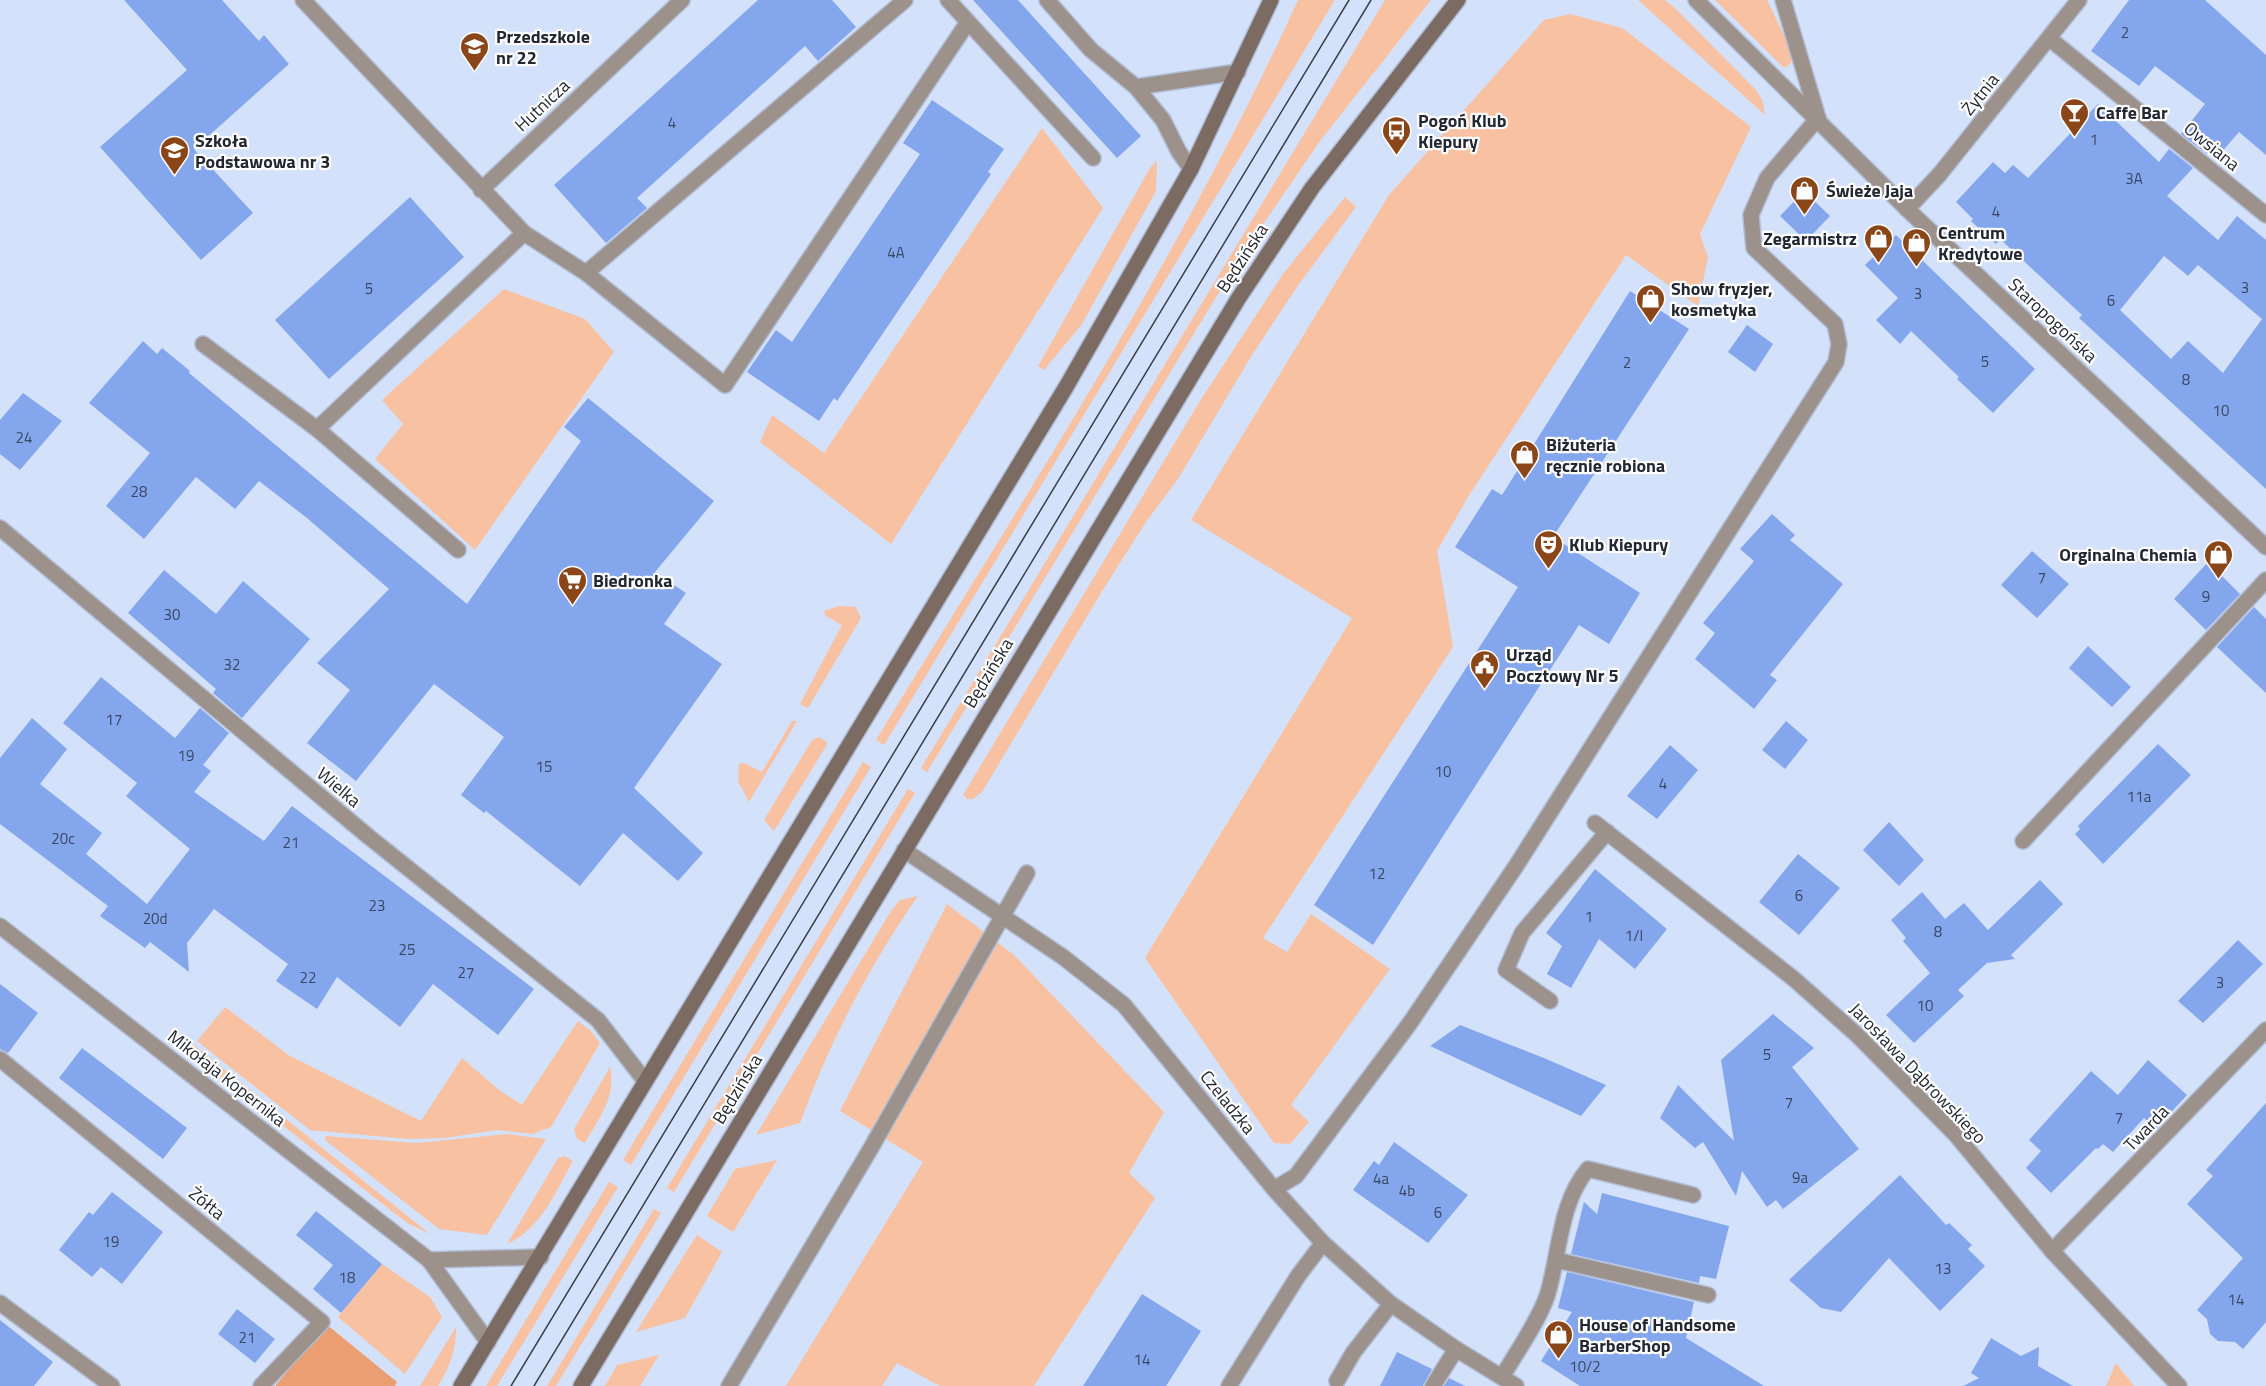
<svg xmlns="http://www.w3.org/2000/svg" width="2266" height="1386" viewBox="0 0 2266 1386" font-family="'Titillium Web',sans-serif">
<style>
.green{fill:#f8c1a2}
.forest{fill:#eb9e71}
.building{fill:#84a6ed;fill-rule:evenodd}
.lines{fill:none;stroke-linecap:round;stroke-linejoin:round}
.lane-casing{stroke:#b0bcd3;stroke-width:18}
.street-casing{stroke:#b0bcd3;stroke-width:18}
.secondary-casing{stroke:#b0bcd3;stroke-width:18}
.lane{stroke:#9d918b;stroke-width:15}
.street{stroke:#9d918b;stroke-width:15}
.secondary{stroke:#7c6b62;stroke-width:15}
.tram{stroke:#393f4b;stroke-width:1.5}
.labels{text-anchor:middle;dominant-baseline:central;stroke-width:4.5;stroke-linejoin:round;paint-order:stroke}
.number-label{font-size:15px;fill:#3a4760}
.poi-label{font-size:18px;font-weight:bold;fill:#222731;stroke:#fff;text-anchor:start}
.street-label{font-size:18px;fill:#222731;stroke:#fff}
</style>
<rect width="100%" height="100%" fill="#d4e1fb"/>
<g class="green">
<path d="M 1298,0 L 1335,0 L 884,745 L 876,740 C 1024,498 1180,259 1298,0 Z"/>
<path d="M 1385,0 L 1431,0 L 1320,141 L 1240,258 L 927,772 L 921,768 Z"/>
<path d="M 1638,0 L 1665,0 L 1675,8 L 1754,88 L 1762,99 L 1765,115 Z"/>
<path d="M 1715,0 L 1767,0 L 1795,58 L 1787,67 L 1783,67 Z"/>
<path d="M 1570,14 L 1622,28 L 1751,127 L 1700,234 L 1708,257 L 1698,306 L 1626,255 L 1468,497 L 1437,551 L 1453,647 L 1263,938 L 1287,952 L 1311,914 L 1390,969 L 1291,1105 L 1309,1122 L 1290,1144 L 1274,1143 L 1145,958 L 1352,618 L 1191,520 L 1389,195 L 1544,20 Z"/>
<path d="M 1042,128 L 1103,208 L 891,544 L 760,442 L 772,415 L 824,453 Z"/>
<path d="M 1157,161 L 1156,191 L 1082,324 L 1044,370 L 1038,366 L 1150,168 Z"/>
<path d="M 1345,197 L 1356,207 L 1297,287 L 1252,355 L 1178,479 L 1146,522 L 1104,588 L 982,792 L 973,799 L 967,799 L 963,795 L 981,765 L 1200,401 L 1283,274 Z"/>
<path d="M 504,289 L 585,319 L 614,352 L 475,550 L 375,459 L 403,424 L 382,400 Z"/>
<path d="M 839,606 L 856,607 L 861,618 L 808,708 L 800,704 L 842,625 L 826,616 L 824,611 Z"/>
<path d="M 792,721 L 797,721 L 749,802 L 738,781 L 739,764 L 744,763 L 762,772 Z"/>
<path d="M 819,737 L 828,743 L 774,831 L 764,820 L 812,740 Z"/>
<path d="M 863,762 L 871,767 L 631,1165 L 623,1160 Z"/>
<path d="M 908,789 L 915,793 L 674,1192 L 667,1188 Z"/>
<path d="M 918,896 C 869,966 829,1043 800,1123 L 756,1135 L 891,911 L 900,900 Z"/>
<path d="M 947,904 L 1014,955 L 1164,1112 L 1129,1173 L 1155,1198 L 1034,1386 L 940,1386 L 897,1363 L 882,1386 L 786,1386 L 923,1162 L 840,1111 Z"/>
<path d="M 225,1007 L 290,1056 L 421,1121 L 462,1058 L 499,1090 L 522,1105 L 578,1021 L 591,1031 L 600,1043 L 551,1127 L 532,1134 L 498,1130 L 445,1138 L 407,1139 L 310,1130 L 197,1041 Z"/>
<path d="M 190,1042 L 430,1234 L 407,1223 L 185,1049 Z"/>
<path d="M 610,1067 C 617,1096 599,1118 585,1143 L 577,1139 L 574,1129 Z"/>
<path d="M 507,1134 L 546,1139 L 487,1235 L 439,1229 L 325,1140 L 326,1136 L 417,1143 Z"/>
<path d="M 564,1156 L 573,1161 C 556,1191 541,1229 507,1244 L 558,1158 Z"/>
<path d="M 777,1160 L 733,1232 L 707,1216 L 735,1169 Z"/>
<path d="M 609,1182 L 618,1187 L 497,1386 L 486,1386 Z"/>
<path d="M 654,1209 L 661,1213 L 556,1386 L 547,1386 Z"/>
<path d="M 697,1235 L 722,1252 L 685,1318 L 636,1332 Z"/>
<path d="M 382,1264 L 430,1297 L 442,1317 L 405,1374 L 338,1317 Z"/>
<path d="M 456,1327 C 457,1349 449,1368 438,1386 L 420,1386 Z"/>
<path d="M 659,1355 L 640,1386 L 605,1386 L 617,1365 Z"/>
<path d="M 2116,1363 L 2134,1386 L 2106,1386 Z"/>
</g>
<path class="forest" d="M 326,1324 L 397,1382 L 395,1386 L 275,1386 Z"/>
<g class="building">
<path d="M 124,0 L 222,0 L 259,41 L 264,35 L 289,64 L 194,149 L 253,213 L 201,260 L 100,147 L 187,70 Z"/>
<path d="M 758,0 L 832,0 L 856,27 L 818,61 L 805,46 L 637,198 L 647,208 L 606,243 L 554,185 Z"/>
<path d="M 973,0 L 1018,0 L 1141,136 L 1117,158 Z"/>
<path d="M 2129,0 L 2205,0 L 2266,55 L 2266,155 L 2239,132 L 2220,154 L 2212,148 L 2207,154 L 2181,134 L 2205,104 L 2155,66 L 2139,86 L 2091,51 Z"/>
<path d="M 932,100 L 1004,149 L 988,172 L 991,174 L 837,401 L 834,398 L 819,421 L 747,372 L 776,330 L 792,342 L 920,154 L 903,143 Z"/>
<path d="M 2098,104 L 2159,162 L 2169,149 L 2193,168 L 2167,196 L 2218,240 L 2237,216 L 2266,240 L 2266,489 L 2079,318 L 2082,315 L 2000,239 L 1996,244 L 1971,221 L 1973,219 L 1956,202 L 1993,162 L 2005,173 L 2013,165 L 2028,178 ZM 2164,256 L 2188,276 L 2198,265 L 2262,319 L 2223,373 L 2188,341 L 2171,359 L 2120,310 Z"/>
<path d="M 1804,191 L 1830,216 L 1806,241 L 1780,216 Z"/>
<path d="M 410,197 L 464,257 L 329,379 L 275,320 Z"/>
<path d="M 1896,235 L 2035,369 L 1993,413 L 1957,379 L 1959,377 L 1911,331 L 1900,344 L 1876,320 L 1898,298 L 1865,265 Z"/>
<path d="M 1630,291 L 1689,329 L 1553,537 L 1640,593 L 1609,644 L 1579,625 L 1373,945 L 1314,905 L 1518,587 L 1455,547 L 1492,489 L 1502,495 Z"/>
<path d="M 1747,325 L 1773,344 L 1755,372 L 1728,352 Z"/>
<path d="M 143,341 L 157,354 L 162,348 L 190,371 L 189,373 L 467,604 L 581,441 L 564,427 L 588,398 L 714,501 L 655,572 L 686,593 L 664,624 L 722,664 L 634,788 L 703,853 L 678,881 L 623,833 L 580,886 L 486,811 L 484,813 L 461,795 L 504,737 L 434,684 L 356,781 L 307,743 L 350,690 L 317,663 L 389,589 L 307,518 L 259,481 L 235,509 L 196,477 L 144,539 L 106,506 L 150,453 L 89,403 Z"/>
<path d="M 23,393 L 62,421 L 20,470 L 0,454 L 0,420 Z"/>
<path d="M 1772,514 L 1795,535 L 1790,540 L 1843,584 L 1770,675 L 1777,680 L 1754,709 L 1695,659 L 1715,633 L 1703,623 L 1754,561 L 1740,549 Z"/>
<path d="M 2032,551 L 2069,584 L 2037,618 L 2001,585 Z"/>
<path d="M 2208,562 L 2240,594 L 2206,630 L 2174,599 Z"/>
<path d="M 164,570 L 216,614 L 243,581 L 310,639 L 242,718 L 213,693 L 216,689 L 128,613 Z"/>
<path d="M 2254,607 L 2266,619 L 2266,693 L 2217,647 Z"/>
<path d="M 2088,646 L 2131,687 L 2112,707 L 2069,668 Z"/>
<path d="M 101,677 L 175,738 L 200,708 L 229,733 L 203,765 L 211,771 L 194,792 L 264,841 L 292,806 L 534,989 L 498,1035 L 433,984 L 400,1027 L 337,977 L 317,1009 L 276,981 L 288,964 L 214,909 L 187,943 L 189,972 L 150,942 L 145,948 L 100,916 L 108,906 L 0,824 L 0,758 L 32,718 L 67,749 L 40,784 L 102,833 L 86,854 L 147,904 L 190,849 L 126,796 L 137,783 L 63,723 Z"/>
<path d="M 1786,721 L 1808,740 L 1785,769 L 1762,750 Z"/>
<path d="M 2158,744 L 2191,775 L 2103,864 L 2075,834 L 2080,829 L 2078,826 Z"/>
<path d="M 1670,745 L 1698,770 L 1657,819 L 1627,796 Z"/>
<path d="M 1889,822 L 1924,860 L 1899,886 L 1863,850 Z"/>
<path d="M 1798,854 L 1840,888 L 1799,935 L 1759,902 Z"/>
<path d="M 1595,869 L 1667,929 L 1635,969 L 1599,939 L 1571,988 L 1547,974 L 1562,946 L 1546,933 Z"/>
<path d="M 2040,880 L 2063,904 L 2011,955 L 2015,959 L 1987,963 L 1958,990 L 1964,996 L 1914,1043 L 1886,1015 L 1930,973 L 1903,941 L 1906,938 L 1891,920 L 1922,892 L 1945,919 L 1964,903 L 1988,930 Z"/>
<path d="M 2238,940 L 2263,964 L 2203,1023 L 2178,1001 Z"/>
<path d="M 0,984 L 38,1013 L 8,1053 L 0,1049 Z"/>
<path d="M 1773,1014 L 1814,1048 L 1792,1067 L 1859,1149 L 1783,1209 L 1776,1200 L 1767,1207 L 1742,1171 L 1736,1196 L 1703,1142 L 1695,1148 L 1660,1118 L 1678,1085 L 1734,1141 L 1721,1060 Z"/>
<path d="M 1460,1025 L 1544,1058 L 1606,1085 L 1581,1116 L 1430,1046 Z"/>
<path d="M 82,1048 L 187,1128 L 163,1159 L 59,1078 Z"/>
<path d="M 2148,1060 L 2187,1095 L 2156,1129 L 2144,1118 L 2113,1152 L 2103,1144 L 2098,1149 L 2096,1148 L 2051,1193 L 2026,1168 L 2041,1151 L 2029,1140 L 2091,1071 L 2118,1095 Z"/>
<path d="M 2266,1103 L 2266,1322 L 2243,1349 L 2235,1342 L 2218,1341 L 2210,1334 L 2207,1319 L 2197,1310 L 2243,1258 L 2187,1204 L 2213,1176 L 2206,1170 Z"/>
<path d="M 1394,1142 L 1468,1195 L 1428,1243 L 1353,1190 L 1374,1161 L 1379,1165 Z"/>
<path d="M 1900,1175 L 1946,1225 L 1949,1223 L 1972,1245 L 1968,1249 L 1985,1266 L 1940,1311 L 1889,1258 L 1841,1312 L 1821,1308 L 1789,1280 Z"/>
<path d="M 112,1192 L 163,1232 L 122,1284 L 101,1267 L 92,1277 L 59,1250 L 89,1212 L 93,1215 Z"/>
<path d="M 1602,1193 L 1729,1226 L 1716,1279 L 1700,1276 L 1699,1283 L 1571,1254 L 1584,1202 L 1597,1214 Z"/>
<path d="M 316,1211 L 382,1264 L 341,1313 L 313,1289 L 333,1265 L 296,1235 Z"/>
<path d="M 1567,1272 L 1694,1302 L 1686,1338 L 1764,1386 L 1580,1386 L 1541,1361 L 1572,1312 L 1558,1308 Z"/>
<path d="M 1142,1294 L 1201,1331 L 1166,1386 L 1083,1386 Z"/>
<path d="M 237,1309 L 275,1339 L 255,1363 L 218,1334 Z"/>
<path d="M 0,1320 L 53,1362 L 34,1386 L 0,1386 Z"/>
<path d="M 1991,1338 L 2021,1356 L 2039,1347 L 2038,1366 L 2073,1386 L 1963,1386 L 1979,1378 L 1971,1373 Z"/>
<path d="M 1397,1352 L 1432,1369 L 1423,1386 L 1380,1386 Z"/>
<path d="M 1449,1378 L 1465,1386 L 1444,1386 Z"/>
</g>
<g class="lines">
<defs>
<g id="lane">
<path d="M 303,0 L 524,233 L 586,273 L 725,385 L 968,22"/>
<path d="M 948,0 L 1093,158"/>
<path d="M 1047,0 L 1091,50 L 1136,87 L 1238,72"/>
<path d="M 1136,87 L 1163,120 L 1179,152 L 1191,169"/>
<path d="M 586,273 L 905,0"/>
<path d="M 203,344 L 317,429"/>
<path d="M 458,550 L 317,429 L 524,233"/>
<path d="M 2023,841 L 2266,580"/>
<path d="M 1550,1001 L 1506,970 L 1522,933 L 1607,832"/>
<path d="M 1274,1189 L 1296,1176 L 1410,1023 L 1516,866 L 1836,362 L 1839,344 L 1835,324 L 1754,248 L 1751,215 L 1767,178 L 1818,118"/>
<path d="M 1556,1260 L 1708,1295"/>
<path d="M 0,1303 L 112,1386"/>
<path d="M 1502,1377 C 1516,1353 1538,1322 1547,1296 C 1560,1254 1559,1203 1588,1169 L 1693,1195"/>
<path d="M 1337,1381 L 1353,1353 L 1391,1304"/>
<path d="M 729,1386 L 871,1148 L 1027,873"/>
<path d="M 1229,1386 L 1298,1276 L 1323,1243"/>
<path d="M 1433,1386 L 1456,1349"/>
</g>
<g id="street">
<path d="M 1696,0 L 1907,209 L 2266,547"/>
<path d="M 1783,0 L 1818,118"/>
<path d="M 2050,39 L 2266,215"/>
<path d="M 481,190 L 682,0"/>
<path d="M 1907,209 L 1939,175 L 2079,0"/>
<path d="M 0,528 L 369,837 L 598,1020 L 645,1081"/>
<path d="M 1595,823 L 1794,979 L 1857,1035 L 1956,1135 L 2052,1251 L 2179,1386"/>
<path d="M 904,850 L 1063,957 L 1124,1005 L 1274,1189 L 1323,1243 L 1391,1304 L 1456,1349 L 1516,1386"/>
<path d="M 0,926 L 429,1260 L 488,1342"/>
<path d="M 0,1059 L 322,1322 L 261,1386"/>
<path d="M 2052,1251 L 2266,1030"/>
<path d="M 429,1260 L 541,1257"/>
</g>
<g id="secondary">
<path d="M 461,1386 L 1066,387 L 1191,169 L 1271,0"/>
<path d="M 581,1386 L 1238,299 L 1312,188 L 1458,0"/>
</g>
</defs>
<use href="#lane" class="lane-casing"/>
<use href="#street" class="street-casing"/>
<use href="#secondary" class="secondary-casing"/>
<use href="#lane" class="lane"/>
<use href="#street" class="street"/>
<use href="#secondary" class="secondary"/>
<g class="tram">
<path d="M 511,1386 L 1349,0"/>
<path d="M 534,1386 L 1371,0"/>
</g>
</g>
<defs>
<symbol id="school-pin" viewBox="-11 -11 22 30"><path d="M0 17L-7.5 6A9.5 9.5 0 1 1 7.5 6Z" fill="#8a4619" stroke="#fff"/><path d="M0-5L7-2L0 1L-7-2ZM-4 1L0 2.5L4 1V4Q0 6-4 4Z" fill="#fff"/></symbol>
<symbol id="bar-pin" viewBox="-11 -11 22 30"><path d="M0 17L-7.5 6A9.5 9.5 0 1 1 7.5 6Z" fill="#8a4619" stroke="#fff"/><path d="M-6-5H6L.8 .8V4.5H3.5V6h-7V4.5H-.8V.8Z" fill="#fff"/></symbol>
<symbol id="bus-pin" viewBox="-11 -11 22 30"><path d="M0 17L-7.5 6A9.5 9.5 0 1 1 7.5 6Z" fill="#8a4619" stroke="#fff"/><path d="M-5-6H5V4H4V6H2V4H-2V6H-4V4H-5ZM-3.5-4V0h7V-4ZM-3.5 1.2v1.5H-2V1.2ZM2 1.2v1.5H3.5V1.2Z" fill="#fff"/></symbol>
<symbol id="shop-pin" viewBox="-11 -11 22 30"><path d="M0 17L-7.5 6A9.5 9.5 0 1 1 7.5 6Z" fill="#8a4619" stroke="#fff"/><path d="M-5-2.5h2.3a2.7 3.5 0 0 1 5.4 0H5L5.5 6h-11ZM-1.5-2.5h3a1.5 2.3 0 0 0-3 0Z" fill="#fff"/></symbol>
<symbol id="theatre-pin" viewBox="-11 -11 22 30"><path d="M0 17L-7.5 6A9.5 9.5 0 1 1 7.5 6Z" fill="#8a4619" stroke="#fff"/><path d="M-5-5.5Q0-4 5-5.5V0Q5 5 0 6Q-5 5-5 0ZM-3.3-2.5H-1v1.5H-3.3ZM1-2.5H3.3v1.5H1ZM-2.8 1Q0 5.5 2.8 1Z" fill="#fff"/></symbol>
<symbol id="supermarket-pin" viewBox="-11 -11 22 30"><path d="M0 17L-7.5 6A9.5 9.5 0 1 1 7.5 6Z" fill="#8a4619" stroke="#fff"/><path d="M-6-5.5h2.5l.6 2H6L4.5 2H-2.5L-4.4-4H-6ZM-1.5 3.2a1.3 1.3 0 1 0 .1 0ZM3 3.2a1.3 1.3 0 1 0 .1 0Z" fill="#fff"/></symbol>
<symbol id="civic-pin" viewBox="-11 -11 22 30"><path d="M0 17L-7.5 6A9.5 9.5 0 1 1 7.5 6Z" fill="#8a4619" stroke="#fff"/><path d="M-.6-6.5H3V-4.5H.6V-3L4-1V1h2V6H-6V1h2V-1L-.6-3ZM-1.2 2.5V6h2.4V2.5Z" fill="#fff"/></symbol>
</defs>
<g fill-rule="evenodd">
<use href="#school-pin" x="458" y="30" width="33" height="45"/>
<use href="#bar-pin" x="2058" y="96" width="33" height="45"/>
<use href="#bus-pin" x="1380" y="114" width="33" height="45"/>
<use href="#school-pin" x="158" y="134" width="33" height="45"/>
<use href="#shop-pin" x="1788" y="174" width="33" height="45"/>
<use href="#shop-pin" x="1862" y="222" width="33" height="45"/>
<use href="#shop-pin" x="1900" y="226" width="33" height="45"/>
<use href="#shop-pin" x="1634" y="282" width="33" height="45"/>
<use href="#shop-pin" x="1508" y="438" width="33" height="45"/>
<use href="#theatre-pin" x="1532" y="528" width="33" height="45"/>
<use href="#shop-pin" x="2202" y="538" width="33" height="45"/>
<use href="#supermarket-pin" x="556" y="564" width="33" height="45"/>
<use href="#civic-pin" x="1468" y="648" width="33" height="45"/>
<use href="#shop-pin" x="1542" y="1318" width="33" height="45"/>
</g>
<g class="labels">
<g class="number-label">
<text x="2125" y="32">2</text>
<text x="672" y="122">4</text>
<text x="2094" y="139">1</text>
<text x="2134" y="178">3A</text>
<text x="1996" y="211">4</text>
<text x="896" y="252">4A</text>
<text x="2245" y="287">3</text>
<text x="369" y="288">5</text>
<text x="1918" y="293">3</text>
<text x="2111" y="300">6</text>
<text x="1985" y="361">5</text>
<text x="1627" y="362">2</text>
<text x="2186" y="379">8</text>
<text x="2221" y="410">10</text>
<text x="24" y="437">24</text>
<text x="139" y="491">28</text>
<text x="2042" y="577">7</text>
<text x="2206" y="596">9</text>
<text x="172" y="614">30</text>
<text x="232" y="664">32</text>
<text x="114" y="719">17</text>
<text x="186" y="755">19</text>
<text x="544" y="766">15</text>
<text x="1443" y="771">10</text>
<text x="1663" y="783">4</text>
<text x="2139" y="796">11a</text>
<text x="63" y="838">20c</text>
<text x="291" y="842">21</text>
<text x="1377" y="873">12</text>
<text x="1799" y="895">6</text>
<text x="377" y="905">23</text>
<text x="1589" y="916">1</text>
<text x="155" y="918">20d</text>
<text x="1938" y="931">8</text>
<text x="1634" y="935">1/I</text>
<text x="407" y="949">25</text>
<text x="466" y="972">27</text>
<text x="308" y="977">22</text>
<text x="2220" y="982">3</text>
<text x="1925" y="1005">10</text>
<text x="1767" y="1054">5</text>
<text x="1789" y="1102">7</text>
<text x="2119" y="1117">7</text>
<text x="1800" y="1177">9a</text>
<text x="1381" y="1178">4a</text>
<text x="1407" y="1190">4b</text>
<text x="1438" y="1212">6</text>
<text x="111" y="1241">19</text>
<text x="1943" y="1268">13</text>
<text x="347" y="1277">18</text>
<text x="2236" y="1299">14</text>
<text x="247" y="1337">21</text>
<text x="1142" y="1359">14</text>
<text x="1585" y="1366">10/2</text>
</g>
<g class="poi-label">
<text x="496" y="36">Przedszkole<tspan x="496" dy="21">nr 22</tspan></text>
<text x="2096" y="112">Caffe Bar</text>
<text x="1418" y="120">Pogoń Klub<tspan x="1418" dy="21">Kiepury</tspan></text>
<text x="195" y="140">Szkoła<tspan x="195" dy="21">Podstawowa nr 3</tspan></text>
<text x="1826" y="190">Świeże Jaja</text>
<text x="1938" y="232">Centrum<tspan x="1938" dy="21">Kredytowe</tspan></text>
<text x="1857" y="238" text-anchor="end">Zegarmistrz</text>
<text x="1671" y="288">Show fryzjer,<tspan x="1671" dy="21">kosmetyka</tspan></text>
<text x="1546" y="444">Biżuteria<tspan x="1546" dy="21">ręcznie robiona</tspan></text>
<text x="1569" y="544">Klub Kiepury</text>
<text x="2197" y="554" text-anchor="end">Orginalna Chemia</text>
<text x="593" y="580">Biedronka</text>
<text x="1506" y="654">Urząd<tspan x="1506" dy="21">Pocztowy Nr 5</tspan></text>
<text x="1579" y="1324">House of Handsome<tspan x="1579" dy="21">BarberShop</tspan></text>
</g>
<g class="street-label">
<text transform="translate(1980 94) rotate(-51)">Żytnia</text>
<text transform="translate(542 105) rotate(-43)">Hutnicza</text>
<text transform="translate(2212 146) rotate(39)">Owsiana</text>
<text transform="translate(1242 258) rotate(-57)">Będzińska</text>
<text transform="translate(2053 320) rotate(43)">Staropogońska</text>
<text transform="translate(988 673) rotate(-59)">Będzińska</text>
<text transform="translate(339 787) rotate(40)">Wielka</text>
<text transform="translate(1918 1073) rotate(46)">Jarosława Dąbrowskiego</text>
<text transform="translate(227 1078) rotate(38)">Mikołaja Kopernika</text>
<text transform="translate(737 1089) rotate(-59)">Będzińska</text>
<text transform="translate(1228 1102) rotate(51)">Czeladzka</text>
<text transform="translate(2146 1128) rotate(-46)">Twarda</text>
<text transform="translate(207 1203) rotate(39)">Żółta</text>
</g>
</g>
</svg>
